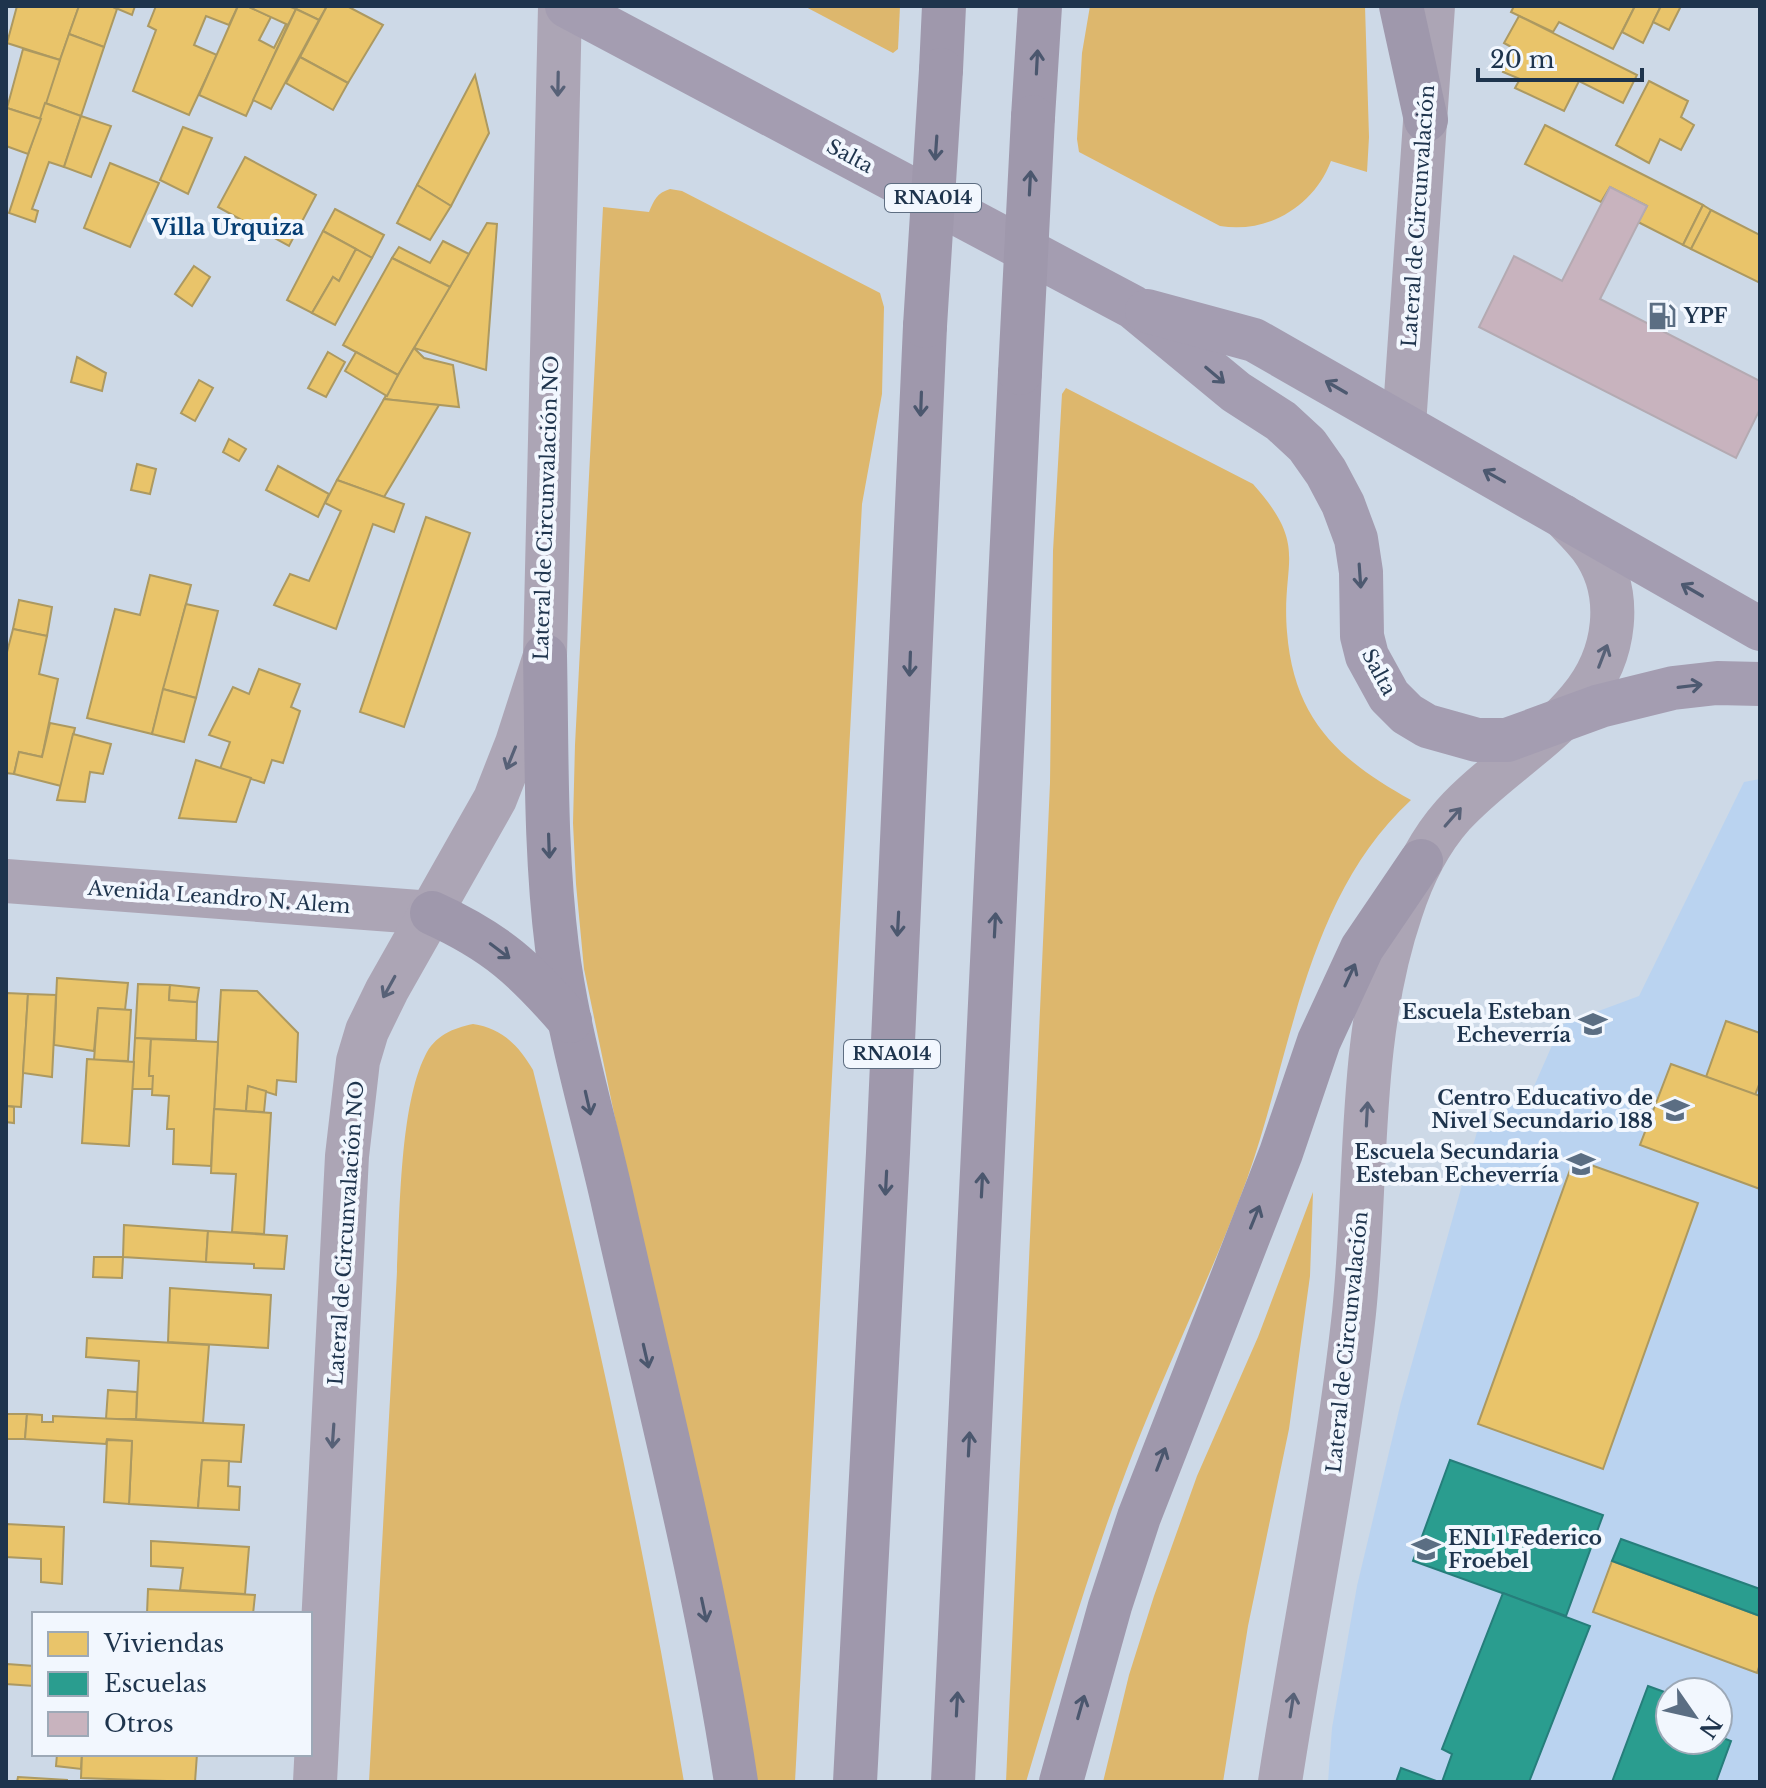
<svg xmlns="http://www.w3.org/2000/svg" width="1766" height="1788" viewBox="0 0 1766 1788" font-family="'Libre Baskerville',serif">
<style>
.built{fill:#bad3f0;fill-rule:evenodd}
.green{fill:#ddb76d}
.homes{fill:#e9c46a;stroke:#ac9961;stroke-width:2}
.schools{fill:#2a9d8f;stroke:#267e7b;stroke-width:2}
.building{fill:#c8b3be;stroke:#b4aab2;stroke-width:2}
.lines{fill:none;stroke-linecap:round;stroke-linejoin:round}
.minor{stroke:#aca5b5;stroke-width:44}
.major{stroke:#a49db1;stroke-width:44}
.highway{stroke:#9f98ac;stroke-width:44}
.highway-bridge{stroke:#9f98ac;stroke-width:44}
.oneway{stroke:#4b576e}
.oneway2{stroke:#576177}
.oneway3{stroke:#4d5970}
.labels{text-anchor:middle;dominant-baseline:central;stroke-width:8;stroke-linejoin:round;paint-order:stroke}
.shield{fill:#f2f7fe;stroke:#5e6e82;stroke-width:2}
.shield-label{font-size:18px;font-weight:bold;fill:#1e344d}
.street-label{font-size:20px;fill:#1e344d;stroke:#f2f7fe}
.poi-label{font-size:20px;font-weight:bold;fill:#1e344d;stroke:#f2f7fe;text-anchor:end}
.neighbourhood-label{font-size:22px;font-weight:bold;fill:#053e74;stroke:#f2f7fe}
</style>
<rect width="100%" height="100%" fill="#cdd9e7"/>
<path class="built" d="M 1760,779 L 1760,1782 L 1328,1782 L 1332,1728 L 1357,1586 L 1401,1402 L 1482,1114 L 1528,1100 L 1561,1025 L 1639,996 L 1744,782 ZM 1670,1692 L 1718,1692 L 1718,1740 L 1670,1740 Z"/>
<g class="green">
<path d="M 804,6 L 900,6 L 898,49 L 893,53 Z"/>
<path d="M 1090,6 L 1365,6 L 1369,137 L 1367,172 L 1331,161 C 1314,206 1268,234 1220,226 L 1079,152 L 1077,139 L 1082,53 Z"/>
<path d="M 670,189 L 682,191 L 880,293 L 884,307 L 882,394 L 862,504 L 795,1782 L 753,1782 L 584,969 L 576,884 L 573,823 L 575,745 L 603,207 L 649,212 C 654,200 657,193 670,189 Z"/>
<path d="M 1066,388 L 1253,484 C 1310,548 1281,560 1287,632 C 1294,720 1339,760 1411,800 C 1305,898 1293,1050 1247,1179 C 1213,1272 1169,1361 1133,1453 C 1091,1561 1059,1672 1026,1782 L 1006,1782 L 1050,783 L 1053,551 L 1062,394 Z"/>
<path d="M 473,1024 C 502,1028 519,1046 533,1070 C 592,1305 644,1543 684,1782 L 369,1782 C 378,1618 387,1454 396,1290 C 400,1228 398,1110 425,1056 C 434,1036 453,1028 473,1024 Z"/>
<path d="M 1313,1192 L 1310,1276 L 1289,1429 L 1248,1626 L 1223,1782 L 1103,1782 L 1129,1675 L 1154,1596 L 1197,1476 L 1258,1337 Z"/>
</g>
<g class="homes">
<path d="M 17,6 L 79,6 L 60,60 L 7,43 Z"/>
<path d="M 79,6 L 111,6 L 117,9 L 104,47 L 69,34 Z"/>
<path d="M 111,6 L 135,6 L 132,15 Z"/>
<path d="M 156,6 L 238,6 L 229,25 L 206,16 L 194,45 L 217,55 L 189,115 L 133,91 L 156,30 L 148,26 Z"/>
<path d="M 238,6 L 247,6 L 271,17 L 259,40 L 274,48 L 286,24 L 288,25 L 246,116 L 199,95 Z"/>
<path d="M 247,6 L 288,6 L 296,9 L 288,25 Z"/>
<path d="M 297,6 L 327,6 L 319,20 L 296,9 Z"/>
<path d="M 327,6 L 347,6 L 383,25 L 348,83 L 300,57 Z"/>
<path d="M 1514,6 L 1635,6 L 1613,49 L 1559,22 L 1553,32 L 1511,12 Z"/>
<path d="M 1635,6 L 1661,6 L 1643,43 L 1622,32 Z"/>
<path d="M 1661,6 L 1681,6 L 1669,30 L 1653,22 Z"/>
<path d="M 296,9 L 319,20 L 271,109 L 253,100 Z"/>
<path d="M 1519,16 L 1637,75 L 1623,103 L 1579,81 L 1564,111 L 1515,88 L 1520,79 L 1503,72 L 1515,49 L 1504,43 Z"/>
<path d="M 69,34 L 104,47 L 81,116 L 45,103 Z"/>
<path d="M 23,49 L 60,60 L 41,119 L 7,108 Z"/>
<path d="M 300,57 L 348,83 L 333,110 L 286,83 Z"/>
<path d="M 475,75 L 489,133 L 451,206 L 417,185 Z"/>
<path d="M 1649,81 L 1688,101 L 1681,117 L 1694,125 L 1681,150 L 1660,139 L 1649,163 L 1616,145 Z"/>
<path d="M 45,103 L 81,116 L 64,167 L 49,162 L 32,209 L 38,211 L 35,222 L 9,213 Z"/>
<path d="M 7,108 L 41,119 L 28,154 L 6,146 Z"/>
<path d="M 81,116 L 111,126 L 91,177 L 64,167 Z"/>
<path d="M 1545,125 L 1703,205 L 1683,245 L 1638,222 L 1647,206 L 1610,187 L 1601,202 L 1525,164 Z"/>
<path d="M 183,127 L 212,138 L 188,194 L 160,180 Z"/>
<path d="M 245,157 L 316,195 L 289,246 L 218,207 Z"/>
<path d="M 110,163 L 159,183 L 130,247 L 84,228 Z"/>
<path d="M 417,185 L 451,206 L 430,240 L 397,223 Z"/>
<path d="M 1703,205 L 1711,210 L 1691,249 L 1683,245 Z"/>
<path d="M 335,209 L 384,235 L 372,258 L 323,231 Z"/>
<path d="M 1711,210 L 1760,235 L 1760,283 L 1691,249 Z"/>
<path d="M 487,223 L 497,224 L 486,370 L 414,348 Z"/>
<path d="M 323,231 L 356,249 L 339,281 L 333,277 L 312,313 L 287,300 Z"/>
<path d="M 443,241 L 469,254 L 450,287 L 392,258 L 399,247 L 430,263 Z"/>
<path d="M 356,249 L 372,258 L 335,325 L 312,313 L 333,277 L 339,281 Z"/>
<path d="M 392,258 L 450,287 L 398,375 L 343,345 Z"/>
<path d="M 194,266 L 210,277 L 192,306 L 175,294 Z"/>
<path d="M 414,348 L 424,358 L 453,365 L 459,407 L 384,399 Z"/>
<path d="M 328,352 L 345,362 L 326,397 L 308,388 Z"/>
<path d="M 356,352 L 398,375 L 387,396 L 345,371 Z"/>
<path d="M 77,357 L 106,373 L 102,391 L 71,382 Z"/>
<path d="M 199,380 L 213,388 L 195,421 L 181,413 Z"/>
<path d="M 384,399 L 439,405 L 384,497 L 337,480 Z"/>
<path d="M 229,439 L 246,449 L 239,461 L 223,452 Z"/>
<path d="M 137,464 L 156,469 L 150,494 L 131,490 Z"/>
<path d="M 278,466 L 329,494 L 318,517 L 266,490 Z"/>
<path d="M 337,480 L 404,504 L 394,532 L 373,524 L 336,629 L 274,605 L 290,574 L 309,581 L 341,511 L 325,503 Z"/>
<path d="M 426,517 L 470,533 L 404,727 L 360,712 Z"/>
<path d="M 150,575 L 191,585 L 152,734 L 87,718 L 115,609 L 140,615 Z"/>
<path d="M 19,600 L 52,607 L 47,636 L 13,629 Z"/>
<path d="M 186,604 L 218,611 L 196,698 L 163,689 Z"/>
<path d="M 13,629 L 47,636 L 39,674 L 58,679 L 42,757 L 19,752 L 14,774 L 6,773 L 6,656 Z"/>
<path d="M 259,669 L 300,684 L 291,707 L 300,711 L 283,763 L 272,760 L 264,783 L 220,769 L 230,742 L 209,735 L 233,687 L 249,694 Z"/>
<path d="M 163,689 L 196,698 L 184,742 L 152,734 Z"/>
<path d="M 50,723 L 75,728 L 61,786 L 14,774 L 19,752 L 42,757 Z"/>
<path d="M 73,734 L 111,744 L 103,774 L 90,772 L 85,802 L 57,800 Z"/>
<path d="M 196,760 L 251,778 L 236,822 L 179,818 Z"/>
<path d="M 57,978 L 128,983 L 125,1010 L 98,1008 L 94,1051 L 54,1045 Z"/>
<path d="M 138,984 L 170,985 L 169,1000 L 197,1002 L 196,1040 L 135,1038 Z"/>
<path d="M 170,985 L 199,988 L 197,1002 L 169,1000 Z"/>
<path d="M 221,990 L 257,991 L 298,1033 L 296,1082 L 277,1080 L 276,1095 L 248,1086 L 246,1111 L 214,1109 Z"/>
<path d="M 6,993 L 28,994 L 21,1107 L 6,1106 Z"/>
<path d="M 28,994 L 56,995 L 52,1077 L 23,1073 Z"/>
<path d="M 98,1008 L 131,1010 L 128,1061 L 94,1060 Z"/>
<path d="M 1726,1021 L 1760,1033 L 1760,1082 L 1755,1095 L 1706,1077 Z"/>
<path d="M 135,1038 L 151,1039 L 149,1076 L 153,1076 L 153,1089 L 132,1089 Z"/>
<path d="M 151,1039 L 218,1042 L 211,1166 L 173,1164 L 174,1129 L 167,1129 L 169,1096 L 152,1095 L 153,1076 L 149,1076 Z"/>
<path d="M 87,1059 L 134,1062 L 129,1146 L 82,1143 Z"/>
<path d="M 1671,1064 L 1760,1096 L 1760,1189 L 1640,1145 Z"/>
<path d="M 248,1086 L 266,1091 L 264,1112 L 246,1111 Z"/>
<path d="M 6,1106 L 14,1107 L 14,1123 L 6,1122 Z"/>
<path d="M 214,1109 L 271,1113 L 264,1234 L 232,1232 L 236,1174 L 211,1173 Z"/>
<path d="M 1574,1159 L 1698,1203 L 1603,1469 L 1478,1424 Z"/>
<path d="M 124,1225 L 208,1231 L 206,1262 L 123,1257 Z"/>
<path d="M 208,1231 L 287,1236 L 284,1269 L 254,1268 L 254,1264 L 206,1262 Z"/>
<path d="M 94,1257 L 123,1257 L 122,1278 L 93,1277 Z"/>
<path d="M 170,1288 L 271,1295 L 268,1348 L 168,1342 Z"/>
<path d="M 87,1338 L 209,1345 L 203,1423 L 136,1419 L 139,1361 L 86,1357 Z"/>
<path d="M 108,1390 L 137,1392 L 136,1419 L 106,1419 Z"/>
<path d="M 6,1414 L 27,1414 L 25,1439 L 6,1439 Z"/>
<path d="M 27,1414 L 42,1415 L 42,1422 L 53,1422 L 53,1416 L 244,1425 L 241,1462 L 202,1460 L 198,1508 L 129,1504 L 132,1441 L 107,1439 L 106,1444 L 25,1439 Z"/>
<path d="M 107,1440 L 132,1441 L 129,1504 L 104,1502 Z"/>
<path d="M 202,1460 L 229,1461 L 228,1486 L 240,1487 L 239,1510 L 198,1508 Z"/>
<path d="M 6,1524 L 64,1527 L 62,1584 L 41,1582 L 41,1559 L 6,1557 Z"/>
<path d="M 151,1541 L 249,1547 L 245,1594 L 180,1590 L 183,1568 L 151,1566 Z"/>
<path d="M 1612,1561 L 1760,1616 L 1760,1664 L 1757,1673 L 1593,1612 Z"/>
<path d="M 148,1589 L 255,1595 L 253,1614 L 147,1614 Z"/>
<path d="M 7,1664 L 34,1666 L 34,1686 L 6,1684 Z"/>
<path d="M 57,1754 L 82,1754 L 81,1769 L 56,1766 Z"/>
<path d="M 82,1754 L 197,1754 L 195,1782 L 81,1778 Z"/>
<path d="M 18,1777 L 67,1780 L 67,1782 L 17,1782 Z"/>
</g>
<g class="schools">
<path d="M 1450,1460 L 1603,1515 L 1566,1616 L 1413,1561 Z"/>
<path d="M 1621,1539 L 1760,1589 L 1760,1616 L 1612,1561 Z"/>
<path d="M 1503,1593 L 1590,1626 L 1529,1782 L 1442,1782 L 1452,1754 L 1442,1749 Z"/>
<path d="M 1648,1686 L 1670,1694 L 1670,1740 L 1718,1740 L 1718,1736 L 1731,1741 L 1716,1782 L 1612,1782 Z"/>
<path d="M 1401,1768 L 1439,1782 L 1396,1782 Z"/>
</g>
<path class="building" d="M 1610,187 L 1647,206 L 1600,299 L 1760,381 L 1760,409 L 1736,458 L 1479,327 L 1514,256 L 1562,281 Z"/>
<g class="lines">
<g class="minor">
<path d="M 1404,425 L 1433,6"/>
<path d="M 6,881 L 432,913"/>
<path d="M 315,1782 L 347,1156 L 358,1061 L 367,1031 L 387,990 L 495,799 L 517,743 L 545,656 L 560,6"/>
<path d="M 1280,1782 C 1304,1625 1337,1470 1354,1313 C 1368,1179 1357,1040 1401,911 C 1412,877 1429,842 1453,815 C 1491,773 1545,742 1580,699 C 1616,656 1625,593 1591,547 C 1583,536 1572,526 1563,516"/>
</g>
<g class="major">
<path d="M 567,6 L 1133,307 L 1236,392 L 1281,421 L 1307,445 L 1326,472 L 1343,504 L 1356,539 L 1361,572 L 1362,636 L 1367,656 L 1389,696 L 1407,714 L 1427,726 L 1477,740 L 1507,740 L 1600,706 L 1673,688 L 1717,683 L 1760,684"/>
<path d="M 1147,311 L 1254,340 L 1760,629"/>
</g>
<g class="highway">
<path d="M 1401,6 L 1426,120"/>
<path d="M 941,70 L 944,6"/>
<path d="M 1033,117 L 1040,6"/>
<path d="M 545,656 C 547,753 545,851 557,947 C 568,1035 595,1121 614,1207 C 657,1398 707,1589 736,1782"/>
<path d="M 432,913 C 496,942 525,969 570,1021"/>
<path d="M 855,1782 L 888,1153 L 925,326"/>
<path d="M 953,1782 L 1020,373"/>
<path d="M 1061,1782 L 1110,1606 L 1139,1517 L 1281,1153 L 1319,1041 L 1362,948 L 1421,861"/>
</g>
<g class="highway-bridge">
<path d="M 925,326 L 941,70"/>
<path d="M 1020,373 L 1033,117"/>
</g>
</g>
<defs><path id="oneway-shaft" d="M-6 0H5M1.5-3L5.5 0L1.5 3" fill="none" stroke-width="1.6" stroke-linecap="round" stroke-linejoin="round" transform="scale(2)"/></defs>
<g class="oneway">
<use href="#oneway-shaft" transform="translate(1037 62) rotate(-87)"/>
<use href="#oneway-shaft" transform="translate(936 148) rotate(94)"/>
<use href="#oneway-shaft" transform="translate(1030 183) rotate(-87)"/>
<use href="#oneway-shaft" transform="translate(921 404) rotate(92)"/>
<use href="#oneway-shaft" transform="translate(910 664) rotate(92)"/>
<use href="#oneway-shaft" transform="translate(549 846) rotate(88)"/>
<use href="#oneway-shaft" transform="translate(898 924) rotate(93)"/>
<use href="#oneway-shaft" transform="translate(995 925) rotate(-87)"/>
<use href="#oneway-shaft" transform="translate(500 951) rotate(37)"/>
<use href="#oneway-shaft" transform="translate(1350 975) rotate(-65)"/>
<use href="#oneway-shaft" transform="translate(588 1103) rotate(77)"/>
<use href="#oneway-shaft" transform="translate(886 1183) rotate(93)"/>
<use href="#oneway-shaft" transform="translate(982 1185) rotate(-87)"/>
<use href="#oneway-shaft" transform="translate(1255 1217) rotate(-68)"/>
<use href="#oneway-shaft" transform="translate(646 1356) rotate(77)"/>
<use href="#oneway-shaft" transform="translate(969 1444) rotate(-87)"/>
<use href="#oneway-shaft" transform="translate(1161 1459) rotate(-69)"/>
<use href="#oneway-shaft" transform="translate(704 1610) rotate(78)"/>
<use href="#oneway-shaft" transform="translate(957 1704) rotate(-87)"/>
<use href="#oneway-shaft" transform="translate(1081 1707) rotate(-74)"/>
</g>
<g class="oneway2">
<use href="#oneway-shaft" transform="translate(558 84) rotate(91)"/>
<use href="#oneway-shaft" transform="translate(1603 656) rotate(-69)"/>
<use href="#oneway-shaft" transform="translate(511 758) rotate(112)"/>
<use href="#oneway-shaft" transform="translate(1453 817) rotate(-49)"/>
<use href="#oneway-shaft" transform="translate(389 987) rotate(119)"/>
<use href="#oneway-shaft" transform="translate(1367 1114) rotate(-87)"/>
<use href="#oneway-shaft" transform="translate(333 1436) rotate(94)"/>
<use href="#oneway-shaft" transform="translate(1292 1705) rotate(-81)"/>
</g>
<g class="oneway3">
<use href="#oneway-shaft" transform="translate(1215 375) rotate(40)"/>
<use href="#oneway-shaft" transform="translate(1336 387) rotate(-150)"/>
<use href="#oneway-shaft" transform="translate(1494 476) rotate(-151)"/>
<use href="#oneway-shaft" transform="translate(1360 576) rotate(86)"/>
<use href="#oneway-shaft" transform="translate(1692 590) rotate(-150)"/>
<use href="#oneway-shaft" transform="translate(1690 686) rotate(-7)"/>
</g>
<defs>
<symbol id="fuel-bare" viewBox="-9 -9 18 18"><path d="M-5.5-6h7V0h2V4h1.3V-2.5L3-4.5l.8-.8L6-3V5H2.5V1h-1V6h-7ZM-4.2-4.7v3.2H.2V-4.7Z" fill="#5b6e83" stroke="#f2f7fe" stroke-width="2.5" paint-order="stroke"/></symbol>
<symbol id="school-bare" viewBox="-9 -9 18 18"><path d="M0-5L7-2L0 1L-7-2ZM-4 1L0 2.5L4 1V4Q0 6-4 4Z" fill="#5b6e83" stroke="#f2f7fe" stroke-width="2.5" paint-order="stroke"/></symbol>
</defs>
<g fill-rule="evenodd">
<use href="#fuel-bare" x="1642" y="296" width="40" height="40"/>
<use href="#school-bare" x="1573" y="1004" width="40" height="40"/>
<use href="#school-bare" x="1655" y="1090" width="40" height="40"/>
<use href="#school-bare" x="1561" y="1144" width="40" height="40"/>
<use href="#school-bare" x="1406" y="1529" width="40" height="40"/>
</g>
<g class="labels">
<g class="shield">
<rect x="885" y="184" width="96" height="28" rx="6"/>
<rect x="844" y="1040" width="96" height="28" rx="6"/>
</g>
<g class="shield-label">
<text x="933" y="198">RNA014</text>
<text x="892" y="1054">RNA014</text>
</g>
<g class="street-label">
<text transform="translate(850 156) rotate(28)">Salta</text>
<text transform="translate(1418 216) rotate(-86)">Lateral de Circunvalación</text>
<text transform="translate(546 508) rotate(-88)">Lateral de Circunvalación NO</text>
<text transform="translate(1379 672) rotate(62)">Salta</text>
<text transform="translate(219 897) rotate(4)">Avenida Leandro N. Alem</text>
<text transform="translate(346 1233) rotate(-86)">Lateral de Circunvalación NO</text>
<text transform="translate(1347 1342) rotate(-84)">Lateral de Circunvalación</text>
</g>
<g class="poi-label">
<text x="1684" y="316" text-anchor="start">YPF</text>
<text x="1571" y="1012">Escuela Esteban<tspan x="1571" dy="23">Echeverría</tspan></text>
<text x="1653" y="1098">Centro Educativo de<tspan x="1653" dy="23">Nivel Secundario 188</tspan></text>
<text x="1559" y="1152">Escuela Secundaria<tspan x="1559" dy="23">Esteban Echeverría</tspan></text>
<text x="1448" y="1538" text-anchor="start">ENI 1 Federico<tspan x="1448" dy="23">Froebel</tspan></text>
</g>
<g class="neighbourhood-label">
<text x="228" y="227">Villa Urquiza</text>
</g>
</g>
<rect width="1766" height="1788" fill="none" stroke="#1e344d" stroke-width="16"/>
<rect x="32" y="1612" width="280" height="144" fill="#f2f7fe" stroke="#9da9b7" stroke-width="2"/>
<rect x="48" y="1632" width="40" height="24" fill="#e9c46a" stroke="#9da9b7" stroke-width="2"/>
<text x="104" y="1652" font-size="24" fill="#1e344d">Viviendas</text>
<rect x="48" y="1672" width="40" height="24" fill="#2a9d8f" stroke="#9da9b7" stroke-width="2"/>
<text x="104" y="1692" font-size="24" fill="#1e344d">Escuelas</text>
<rect x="48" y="1712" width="40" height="24" fill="#c8b3be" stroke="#9da9b7" stroke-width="2"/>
<text x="104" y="1732" font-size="24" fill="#1e344d">Otros</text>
<g transform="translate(1694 1716) rotate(124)"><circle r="38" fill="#f2f7fe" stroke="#9da9b7" stroke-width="2"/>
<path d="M0-6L14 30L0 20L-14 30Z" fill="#5b6e83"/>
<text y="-12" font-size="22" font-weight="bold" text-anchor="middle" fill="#1e344d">N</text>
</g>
<path d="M1478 68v12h164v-12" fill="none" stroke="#1e344d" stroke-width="4"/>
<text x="1490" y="68" font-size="24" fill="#1e344d" stroke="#f2f7fe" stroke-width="6" paint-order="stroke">20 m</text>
</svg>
